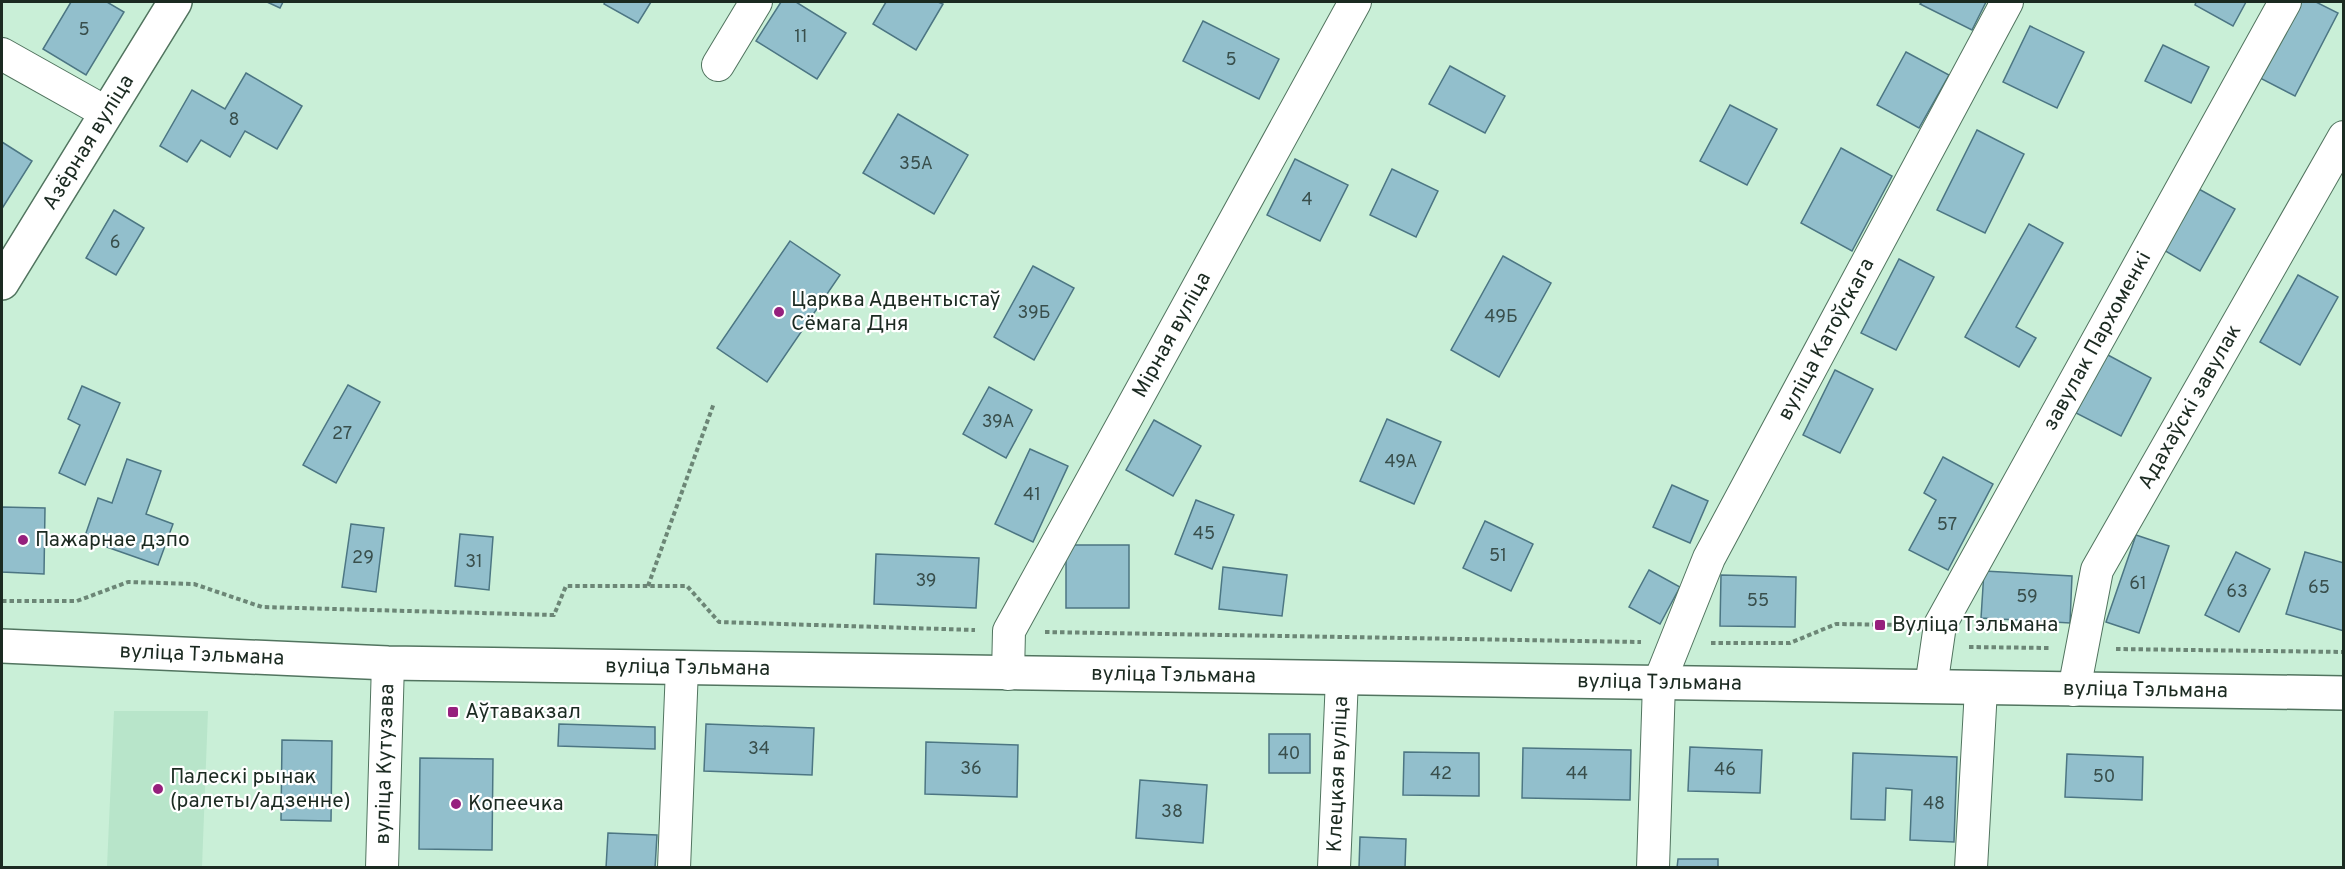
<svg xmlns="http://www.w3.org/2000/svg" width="2345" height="869" viewBox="0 0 2345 869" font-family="Overpass,sans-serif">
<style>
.built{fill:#b8e5ca}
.building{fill:#92bfcc;stroke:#4c7683;stroke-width:1.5}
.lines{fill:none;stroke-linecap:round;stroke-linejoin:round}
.street-casing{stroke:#51745f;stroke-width:34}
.secondary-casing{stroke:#51745f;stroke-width:36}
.path{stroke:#6c8676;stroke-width:4;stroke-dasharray:4.5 3;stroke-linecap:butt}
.street{stroke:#fff;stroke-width:32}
.secondary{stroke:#fff;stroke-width:33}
.poi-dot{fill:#96207d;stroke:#fff;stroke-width:2}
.labels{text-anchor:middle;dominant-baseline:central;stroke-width:4.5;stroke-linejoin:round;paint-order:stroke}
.number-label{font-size:18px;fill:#394f4c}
.street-label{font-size:21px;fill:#1b2a21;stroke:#fff}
.poi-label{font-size:21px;fill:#1b2a21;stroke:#fff;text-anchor:start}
</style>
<rect width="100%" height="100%" fill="#c9efd7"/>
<path class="built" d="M 114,711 L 208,711 L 202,867 L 107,867 Z"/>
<g class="building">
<path d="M 71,2 L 107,2 L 124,12 L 86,75 L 43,49 Z"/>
<path d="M 267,2 L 283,2 L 280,8 Z"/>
<path d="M 605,2 L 651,2 L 638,23 L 604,4 Z"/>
<path d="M 781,2 L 796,2 L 846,33 L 817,79 L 756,41 Z"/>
<path d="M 886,2 L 938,2 L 943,4 L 916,50 L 873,24 Z"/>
<path d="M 1922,2 L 1986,2 L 1972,30 L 1920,4 Z"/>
<path d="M 2196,2 L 2246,2 L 2233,26 L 2195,5 Z"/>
<path d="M 2300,2 L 2316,2 L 2338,13 L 2295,96 L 2260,78 Z"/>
<path d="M 1203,21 L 1279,59 L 1259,99 L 1183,61 Z"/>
<path d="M 2030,26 L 2084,52 L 2057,108 L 2003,82 Z"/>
<path d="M 2163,45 L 2209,67 L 2191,103 L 2145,81 Z"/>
<path d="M 1906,52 L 1949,75 L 1919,128 L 1877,105 Z"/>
<path d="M 1450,66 L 1505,96 L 1485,133 L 1429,104 Z"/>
<path d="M 246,73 L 302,106 L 277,149 L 245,131 L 230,157 L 201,140 L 187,162 L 160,146 L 192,90 L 225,109 Z"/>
<path d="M 1730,105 L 1777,129 L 1747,185 L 1700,161 Z"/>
<path d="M 898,114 L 968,155 L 934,214 L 863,173 Z"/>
<path d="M 1977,130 L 2024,154 L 1985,233 L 1937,210 Z"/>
<path d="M 2,142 L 32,161 L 3,207 L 2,206 Z"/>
<path d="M 1841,148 L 1892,176 L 1852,251 L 1801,223 Z"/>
<path d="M 1295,159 L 1348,185 L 1320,241 L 1267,215 Z"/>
<path d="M 1392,169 L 1438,191 L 1416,237 L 1370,215 Z"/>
<path d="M 2197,188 L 2235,209 L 2200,271 L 2162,249 Z"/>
<path d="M 114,210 L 144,228 L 116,275 L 86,258 Z"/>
<path d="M 2029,224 L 2063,243 L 2016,327 L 2036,338 L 2019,367 L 1965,337 Z"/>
<path d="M 790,241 L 840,275 L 767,382 L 717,348 Z"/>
<path d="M 1503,256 L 1551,283 L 1499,377 L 1451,350 Z"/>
<path d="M 1899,259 L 1934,277 L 1896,350 L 1861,333 Z"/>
<path d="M 1033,266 L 1074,288 L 1034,360 L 994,337 Z"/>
<path d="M 2298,275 L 2338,297 L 2300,365 L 2260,342 Z"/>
<path d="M 2106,354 L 2151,378 L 2121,436 L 2076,413 Z"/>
<path d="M 1835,370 L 1873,389 L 1840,453 L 1803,435 Z"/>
<path d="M 348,385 L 380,402 L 336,483 L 303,465 Z"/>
<path d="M 82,386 L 120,403 L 85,485 L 59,473 L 80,425 L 68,419 Z"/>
<path d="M 989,387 L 1032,410 L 1006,458 L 963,434 Z"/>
<path d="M 1387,419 L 1441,442 L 1414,504 L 1360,481 Z"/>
<path d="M 1154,420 L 1201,446 L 1173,496 L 1126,470 Z"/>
<path d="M 1030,449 L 1068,466 L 1033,542 L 995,524 Z"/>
<path d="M 1943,457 L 1993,484 L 1948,570 L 1909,550 L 1936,500 L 1924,493 Z"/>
<path d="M 127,459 L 161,471 L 146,514 L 173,524 L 158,565 L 84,539 L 98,498 L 112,503 Z"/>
<path d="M 1672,485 L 1708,501 L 1690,543 L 1653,527 Z"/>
<path d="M 1196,500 L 1234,515 L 1212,569 L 1175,554 Z"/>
<path d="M 2,507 L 45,508 L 44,574 L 2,572 Z"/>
<path d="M 1485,521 L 1533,544 L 1511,591 L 1463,568 Z"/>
<path d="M 351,524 L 384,528 L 376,592 L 342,587 Z"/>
<path d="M 460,534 L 493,537 L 489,590 L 455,586 Z"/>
<path d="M 2136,535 L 2169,546 L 2139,633 L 2106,622 Z"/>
<rect x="1066" y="545" width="63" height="63"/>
<path d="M 2236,552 L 2270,569 L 2239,632 L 2205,615 Z"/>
<path d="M 2305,552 L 2344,563 L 2344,631 L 2286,614 Z"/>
<path d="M 876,554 L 979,558 L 976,608 L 874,604 Z"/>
<path d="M 1223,567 L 1287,575 L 1282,616 L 1219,609 Z"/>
<path d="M 1649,570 L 1680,587 L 1660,624 L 1629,607 Z"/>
<path d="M 1984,571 L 2072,576 L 2070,623 L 1981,618 Z"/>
<path d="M 1721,575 L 1796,577 L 1795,627 L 1720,626 Z"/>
<path d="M 559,724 L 655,727 L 655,749 L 558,746 Z"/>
<path d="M 706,724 L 814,728 L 812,775 L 704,771 Z"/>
<rect x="1269" y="734" width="41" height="39"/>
<path d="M 282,740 L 332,741 L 331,821 L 281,820 Z"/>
<path d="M 926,742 L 1018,745 L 1017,797 L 925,794 Z"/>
<path d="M 1690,747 L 1762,750 L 1760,793 L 1688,791 Z"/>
<path d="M 1523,748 L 1631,750 L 1630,800 L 1522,798 Z"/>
<path d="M 1404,752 L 1479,753 L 1479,796 L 1403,795 Z"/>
<path d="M 1853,753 L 1957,757 L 1954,842 L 1910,840 L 1912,790 L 1886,788 L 1885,820 L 1851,819 Z"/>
<path d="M 2067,754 L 2143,757 L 2142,800 L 2065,797 Z"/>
<path d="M 420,758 L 493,759 L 492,850 L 419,849 Z"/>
<path d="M 1140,780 L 1207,785 L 1203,843 L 1136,838 Z"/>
<path d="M 608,833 L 657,835 L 655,868 L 606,868 Z"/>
<path d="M 1360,837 L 1406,839 L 1405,868 L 1359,868 Z"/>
<path d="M 1678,859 L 1718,859 L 1718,868 L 1677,868 Z"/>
</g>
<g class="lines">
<defs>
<g id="street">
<path d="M 2,54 L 107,113"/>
<path d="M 718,65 L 756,2"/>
<path id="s1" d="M 1008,674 L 1009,631 L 1355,2"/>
<path id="s2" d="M 1931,687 L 1940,625 L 2285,2"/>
<path id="s3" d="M 2074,690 L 2097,570 L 2344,137"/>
<path id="s4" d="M 382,868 L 388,663"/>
<path d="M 674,868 L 682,668"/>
<path id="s5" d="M 1334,868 L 1342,678"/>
<path id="s6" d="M 1653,868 L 1659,683 L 1709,558 L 2007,2"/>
<path d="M 1971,868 L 1981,689"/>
</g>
<g id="secondary">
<path id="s7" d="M 2,283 L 175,2"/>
<path id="s8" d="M 2,646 L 388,663 L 2344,693"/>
</g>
</defs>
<use href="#street" class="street-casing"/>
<use href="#secondary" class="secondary-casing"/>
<g class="path">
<path d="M 648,586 L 714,403"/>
<path d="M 2,601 L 77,601 L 128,582 L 194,584 L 262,607 L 554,615 L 566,586 L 687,586 L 719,622 L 975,630"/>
<path d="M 1045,632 L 1641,642"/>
<path d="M 1711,643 L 1790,643 L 1836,624 L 1907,625"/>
<path d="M 1969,647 L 2049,648"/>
<path d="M 2116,649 L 2344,652"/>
</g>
<use href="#street" class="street"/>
<use href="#secondary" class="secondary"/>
</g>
<g class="poi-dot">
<circle cx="779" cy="312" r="6"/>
<circle cx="23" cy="540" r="6"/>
<rect x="1874" y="619" width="12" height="12" rx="3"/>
<rect x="447" y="706" width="12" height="12" rx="3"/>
<circle cx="158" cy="789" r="6"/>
<circle cx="456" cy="804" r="6"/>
</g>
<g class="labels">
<g class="number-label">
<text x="84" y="30">5</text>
<text x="801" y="37">11</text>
<text x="1231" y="60">5</text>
<text x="234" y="120">8</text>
<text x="916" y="164">35А</text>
<text x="1307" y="200">4</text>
<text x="115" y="243">6</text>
<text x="1034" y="313">39Б</text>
<text x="1501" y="317">49Б</text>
<text x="998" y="422">39А</text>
<text x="342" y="434">27</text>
<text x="1401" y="462">49А</text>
<text x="1032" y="495">41</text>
<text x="1947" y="525">57</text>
<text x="1204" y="534">45</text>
<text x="1498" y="556">51</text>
<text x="363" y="558">29</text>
<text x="474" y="562">31</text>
<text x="926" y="581">39</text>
<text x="2138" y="584">61</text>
<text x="2319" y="588">65</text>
<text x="2237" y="592">63</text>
<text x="2027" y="597">59</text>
<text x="1758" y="601">55</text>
<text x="759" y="749">34</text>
<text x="1289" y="754">40</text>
<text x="971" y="769">36</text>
<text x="1725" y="770">46</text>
<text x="1441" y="774">42</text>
<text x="1577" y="774">44</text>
<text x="2104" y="777">50</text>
<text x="1934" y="804">48</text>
<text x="1172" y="812">38</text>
</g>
<g class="street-label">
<text stroke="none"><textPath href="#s7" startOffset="165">Азёрная вуліца</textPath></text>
<text stroke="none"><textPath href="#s1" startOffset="381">Мірная вуліца</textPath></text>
<text stroke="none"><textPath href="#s6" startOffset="568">вуліца Катоўскага</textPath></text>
<text stroke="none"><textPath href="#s2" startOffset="387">завулак Пархоменкі</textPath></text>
<text stroke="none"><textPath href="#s3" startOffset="310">Адахаўскі завулак</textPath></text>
<text stroke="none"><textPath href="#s8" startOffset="200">вуліца Тэльмана</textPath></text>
<text stroke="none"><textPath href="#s8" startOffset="686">вуліца Тэльмана</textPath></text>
<text stroke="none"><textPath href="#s8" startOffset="1172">вуліца Тэльмана</textPath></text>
<text stroke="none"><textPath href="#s8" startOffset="1658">вуліца Тэльмана</textPath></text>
<text stroke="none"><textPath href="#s8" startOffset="2144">вуліца Тэльмана</textPath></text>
<text stroke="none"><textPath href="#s4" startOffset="104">вуліца Кутузава</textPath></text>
<text stroke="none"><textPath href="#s5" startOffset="94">Клецкая вуліца</textPath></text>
</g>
<g class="poi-label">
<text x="791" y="300">Царква Адвентыстаў<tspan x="791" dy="24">Сёмага Дня</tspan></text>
<text x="35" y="540">Пажарнае дэпо</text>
<text x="1892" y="625">Вуліца Тэльмана</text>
<text x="465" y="712">Аўтавакзал</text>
<text x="170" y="777">Палескі рынак<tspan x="170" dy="24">(ралеты/адзенне)</tspan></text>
<text x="468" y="804">Копеечка</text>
</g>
</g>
<rect width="2345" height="869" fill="none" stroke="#1b2a21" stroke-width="6"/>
</svg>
